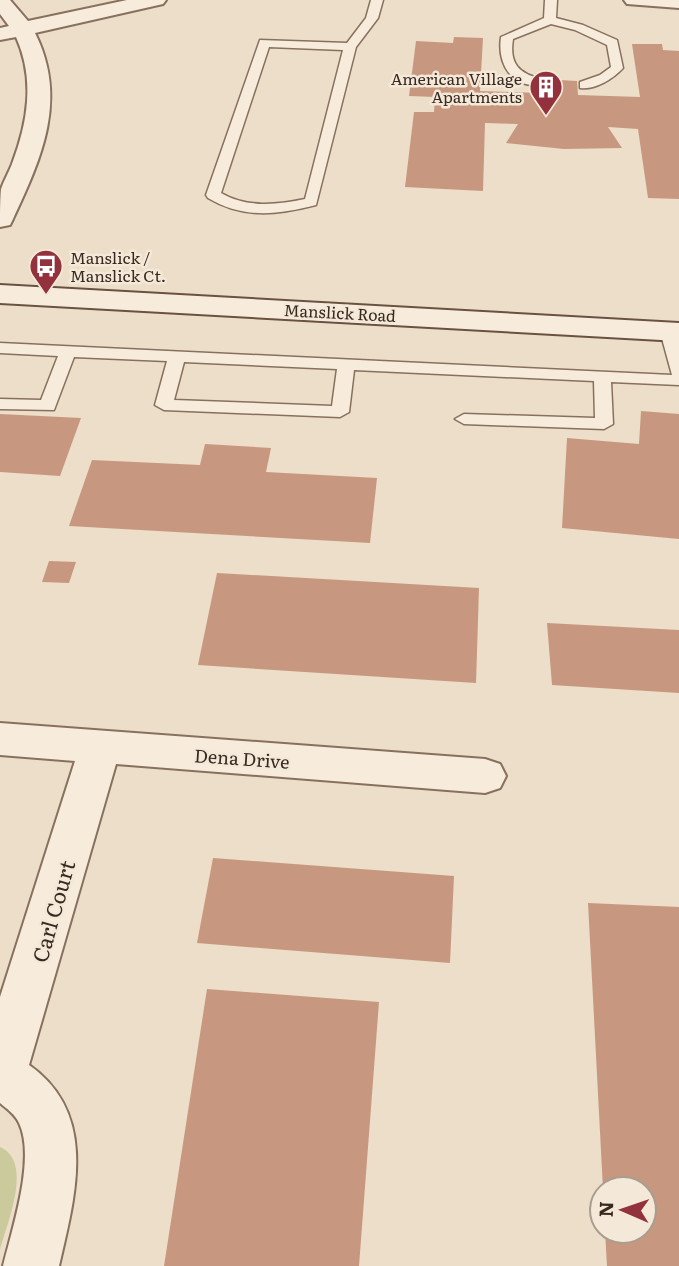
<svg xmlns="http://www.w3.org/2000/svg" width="679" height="1266" viewBox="0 0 679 1266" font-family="Literata,serif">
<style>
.green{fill:#caca9d}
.building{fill:#c89780}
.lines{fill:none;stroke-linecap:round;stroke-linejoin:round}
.service-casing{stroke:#88705e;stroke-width:3}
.minor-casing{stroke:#88705e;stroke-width:4}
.secondary-casing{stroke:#6a5141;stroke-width:4}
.service{fill:#f7ecdb;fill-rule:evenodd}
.minor{fill:#f7ecdb;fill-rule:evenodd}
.secondary{fill:#f7ecdb;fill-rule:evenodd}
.labels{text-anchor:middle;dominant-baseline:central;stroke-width:5;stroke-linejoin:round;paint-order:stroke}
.far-poi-label{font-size:16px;fill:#392a21;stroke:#f4e9d8;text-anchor:end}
.far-street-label{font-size:16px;fill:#392a21;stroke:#f4e9d8}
.street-label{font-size:18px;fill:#392a21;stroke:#f4e9d8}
.near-street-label{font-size:21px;fill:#392a21;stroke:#f4e9d8}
</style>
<rect width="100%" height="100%" fill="#ecdec8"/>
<path class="green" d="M 0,1147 C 34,1162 7,1223 0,1250 Z"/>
<g class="building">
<path d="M 454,37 L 483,38 L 480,91 L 543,93 L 542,79 L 577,81 L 578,95 L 640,97 L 632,44 L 662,44 L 663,50 L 679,51 L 679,199 L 648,198 L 638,129 L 608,127 L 622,148 L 564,149 L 506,143 L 518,124 L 485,123 L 483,191 L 405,187 L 414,112 L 434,112 L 435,97 L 409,96 L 416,41 L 453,43 Z"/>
<path d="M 641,411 L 679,414 L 679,539 L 562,528 L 567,438 L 639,444 Z"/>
<path d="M 0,414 L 81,418 L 60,476 L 0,472 Z"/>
<path d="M 205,444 L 271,448 L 266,472 L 377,478 L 370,543 L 69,526 L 92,460 L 200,465 Z"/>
<path d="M 49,561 L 76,562 L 69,583 L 42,582 Z"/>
<path d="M 217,573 L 479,588 L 476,683 L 198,665 Z"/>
<path d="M 547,623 L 679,630 L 679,693 L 552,685 Z"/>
<path d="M 213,858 L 454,876 L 450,963 L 197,943 Z"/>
<path d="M 588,903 L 679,907 L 679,1266 L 607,1266 L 605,1231 L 644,1231 L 644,1189 L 603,1189 Z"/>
<path d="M 207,989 L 379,1002 L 359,1266 L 164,1266 Z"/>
</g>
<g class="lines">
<defs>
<g id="service">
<path d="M 371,0 L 383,0 L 378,18 L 356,47 L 316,205 C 277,215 243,219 208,198 L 206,195 L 260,40 L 347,43 L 366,18 ZM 269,47 L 343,50 L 305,199 C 276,205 247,208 221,193 Z"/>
<path d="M 545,0 L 557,0 L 556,18 L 583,25 L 617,40 L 623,68 C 613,79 595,90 580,88 L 580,82 L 600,75 L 611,67 L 607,45 L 575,30 L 551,24 L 513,39 C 509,64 519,74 542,79 L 542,85 C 512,89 497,64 501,37 L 544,18 Z"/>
<path d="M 668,326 L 674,328 L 679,341 L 679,385 L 611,382 L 613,424 L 604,429 L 464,424 L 455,419 L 464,414 L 595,418 L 594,381 L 354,370 L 349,412 L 340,417 L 164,410 L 155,405 L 167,361 L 74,357 L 54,410 L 0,409 L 0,399 L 41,400 L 58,356 L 0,353 L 0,343 L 672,375 L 660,331 ZM 184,362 L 337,369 L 332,406 L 174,400 Z"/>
</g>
<g id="minor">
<path d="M 0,0 L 10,0 L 28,21 L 127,0 L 166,0 L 163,4 L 35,33 C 68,99 42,157 13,219 L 10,225 L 0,227 C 0,215 0,200 1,189 C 4,180 9,172 12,164 C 28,122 35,79 16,37 L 0,40 L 0,28 L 9,26 L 0,14 Z"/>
<path d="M 624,0 L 679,0 L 679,8 L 627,4 Z"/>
<path d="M 0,723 L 485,759 L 500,764 L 506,776 L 500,788 L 485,793 L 116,764 L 29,1065 C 99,1114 75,1196 59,1266 L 3,1266 C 12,1229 36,1158 19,1123 C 15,1114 7,1109 0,1103 L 0,997 L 75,761 L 0,755 Z"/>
</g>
<path id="secondary" d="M 0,285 L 679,323 L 679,341 L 0,303 Z"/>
</defs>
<use href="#service" class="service-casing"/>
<use href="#minor" class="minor-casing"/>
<use href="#secondary" class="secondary-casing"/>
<use href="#service" class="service"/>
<use href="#minor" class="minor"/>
<use href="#secondary" class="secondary"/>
</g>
<defs>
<symbol id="building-pin" viewBox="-11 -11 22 30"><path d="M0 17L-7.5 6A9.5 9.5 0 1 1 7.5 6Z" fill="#93313c" stroke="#f4e9d8"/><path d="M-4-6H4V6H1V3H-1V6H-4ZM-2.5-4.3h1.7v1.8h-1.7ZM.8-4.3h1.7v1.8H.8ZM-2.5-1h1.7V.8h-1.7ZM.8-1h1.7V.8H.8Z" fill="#fff"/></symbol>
<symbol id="bus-pin" viewBox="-11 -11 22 30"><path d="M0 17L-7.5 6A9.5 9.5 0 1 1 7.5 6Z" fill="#93313c" stroke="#f4e9d8"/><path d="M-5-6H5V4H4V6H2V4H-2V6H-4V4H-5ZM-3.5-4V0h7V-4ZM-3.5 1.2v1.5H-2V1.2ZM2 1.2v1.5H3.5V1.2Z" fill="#fff"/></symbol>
</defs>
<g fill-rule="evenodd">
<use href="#building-pin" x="527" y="68" width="38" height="52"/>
<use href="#bus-pin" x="27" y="247" width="38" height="52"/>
</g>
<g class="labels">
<g class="far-poi-label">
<text x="522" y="78">American Village<tspan x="522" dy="18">Apartments</tspan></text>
<text x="70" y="257" text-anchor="start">Manslick /<tspan x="70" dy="18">Manslick Ct.</tspan></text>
</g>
<g class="far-street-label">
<text transform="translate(340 312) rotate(3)">Manslick Road</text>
</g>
<g class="street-label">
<text transform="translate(242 758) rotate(4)">Dena Drive</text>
</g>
<g class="near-street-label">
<text transform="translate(52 911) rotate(-74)">Carl Court</text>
</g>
</g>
<g transform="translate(623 1210) rotate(272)"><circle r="33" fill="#f4e9d8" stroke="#a99d8f" stroke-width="2"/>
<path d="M0-5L12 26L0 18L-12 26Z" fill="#93313c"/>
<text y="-10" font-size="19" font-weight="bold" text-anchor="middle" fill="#392a21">N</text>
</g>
</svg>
